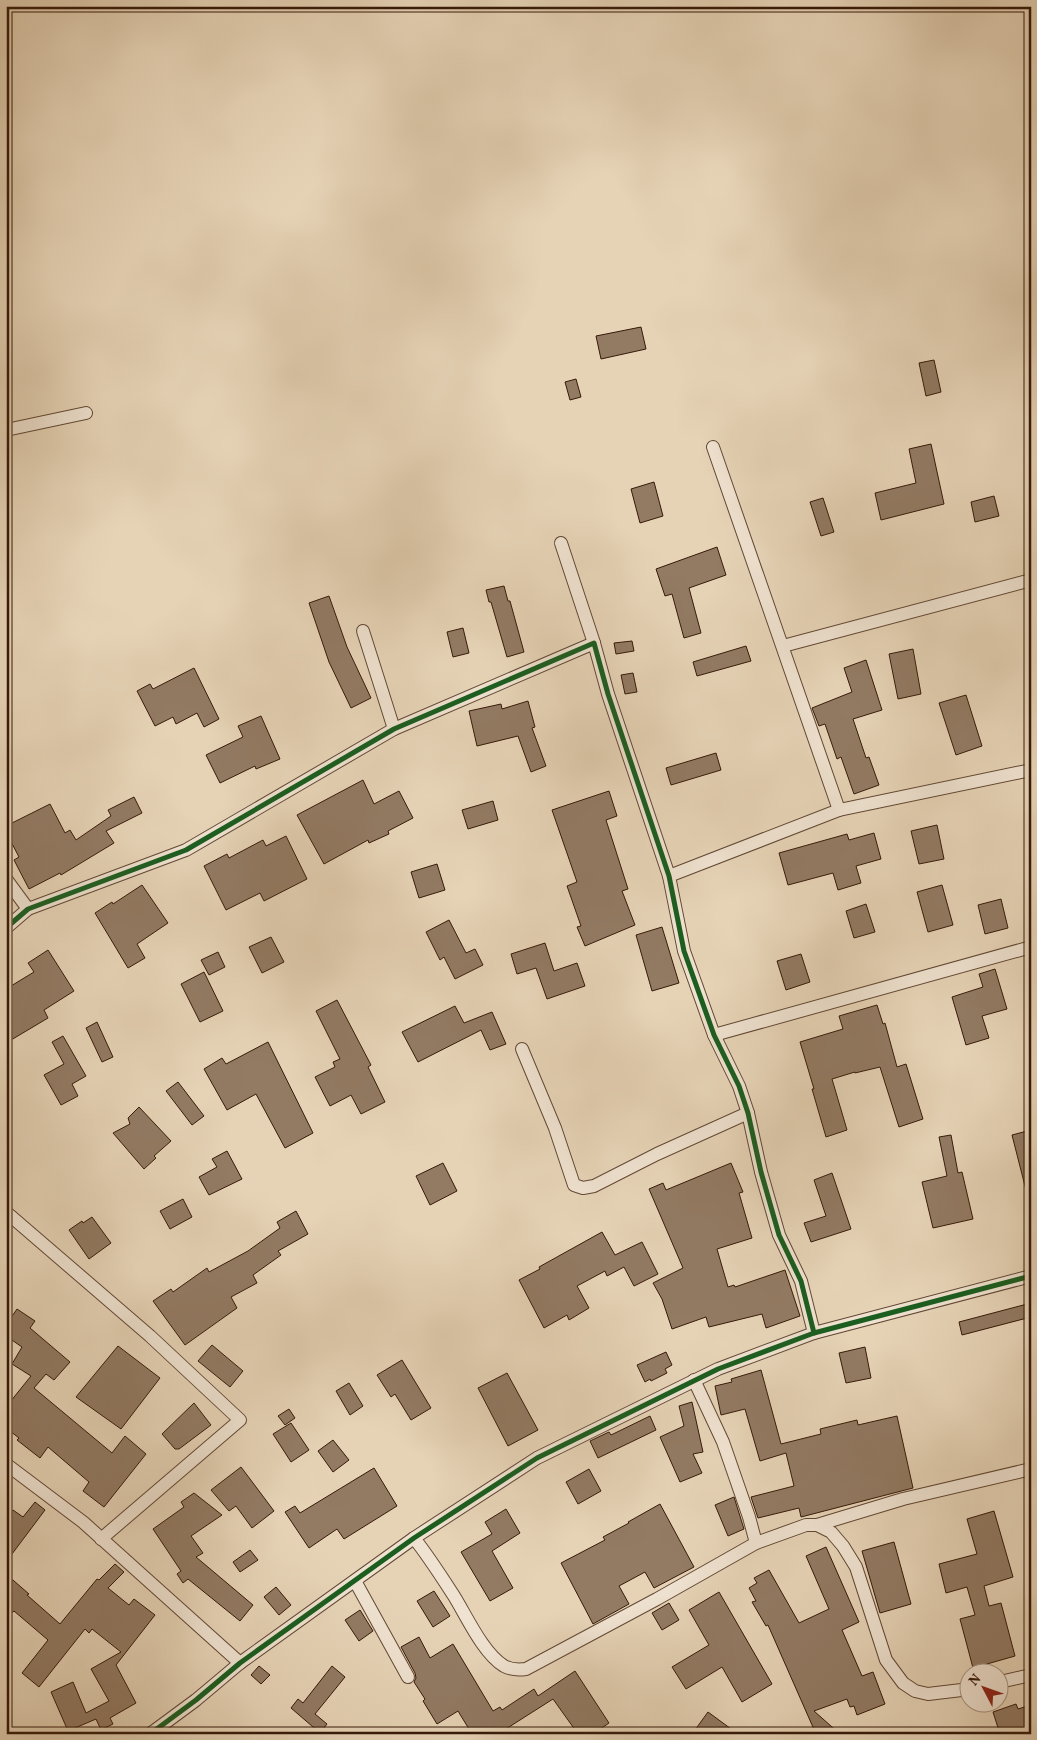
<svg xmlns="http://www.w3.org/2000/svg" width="1037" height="1740" viewBox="0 0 1037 1740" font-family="Vollkorn,serif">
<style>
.building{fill:#927a63;stroke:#361a09}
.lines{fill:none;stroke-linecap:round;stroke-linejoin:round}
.street-casing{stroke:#624834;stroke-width:14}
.street{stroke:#efe2d0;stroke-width:12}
.cycleway-casing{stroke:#efe2d0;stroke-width:8}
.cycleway{stroke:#1b5e20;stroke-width:5}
</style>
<rect width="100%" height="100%" fill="#e6d3b6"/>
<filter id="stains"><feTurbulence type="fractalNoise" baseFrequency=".004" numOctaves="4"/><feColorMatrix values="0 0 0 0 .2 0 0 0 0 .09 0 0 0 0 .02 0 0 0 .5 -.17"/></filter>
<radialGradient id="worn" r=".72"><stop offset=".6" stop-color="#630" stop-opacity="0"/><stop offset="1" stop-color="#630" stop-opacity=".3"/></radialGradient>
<g class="building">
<path d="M 641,327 L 646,349 L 601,359 L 596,336 Z"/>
<path d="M 934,360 L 941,392 L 926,396 L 919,363 Z"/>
<path d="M 576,379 L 581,397 L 570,400 L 565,382 Z"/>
<path d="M 931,444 L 944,504 L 881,520 L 875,493 L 916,483 L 909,449 Z"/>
<path d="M 654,482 L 663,516 L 640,523 L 631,489 Z"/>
<path d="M 994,496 L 999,516 L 975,522 L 971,502 Z"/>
<path d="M 823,498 L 834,532 L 821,536 L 810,502 Z"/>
<path d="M 717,547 L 726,575 L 689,588 L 701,633 L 684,638 L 672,594 L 665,596 L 656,569 Z"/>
<path d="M 504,586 L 508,601 L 510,601 L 524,652 L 507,657 L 491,602 L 489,602 L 486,590 Z"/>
<path d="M 329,596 L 347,647 L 371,698 L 351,708 L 329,662 L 309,603 Z"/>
<path d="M 463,628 L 469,653 L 453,657 L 447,632 Z"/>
<path d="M 632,641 L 634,651 L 616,654 L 614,643 Z"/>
<path d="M 746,646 L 751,661 L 697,676 L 693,662 Z"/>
<path d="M 913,649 L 921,694 L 898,699 L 889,654 Z"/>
<path d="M 866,660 L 882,710 L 853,719 L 866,758 L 869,757 L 879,785 L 854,794 L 841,757 L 837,759 L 825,724 L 819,726 L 812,708 L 852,692 L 844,668 Z"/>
<path d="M 194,668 L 219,719 L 204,727 L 197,713 L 176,724 L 173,717 L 155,726 L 137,691 L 150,684 L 153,689 Z"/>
<path d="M 633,673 L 637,692 L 625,694 L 621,675 Z"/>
<path d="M 966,695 L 982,746 L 956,755 L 939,703 Z"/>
<path d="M 528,701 L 535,727 L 532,728 L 546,766 L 531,772 L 518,736 L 477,746 L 469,711 L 501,704 L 502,709 Z"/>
<path d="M 261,716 L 280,759 L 256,769 L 255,766 L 220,783 L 206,755 L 243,737 L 238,726 Z"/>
<path d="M 716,753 L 721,770 L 671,785 L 666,768 Z"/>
<path d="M 363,780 L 374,804 L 399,791 L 413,818 L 388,831 L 389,834 L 369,843 L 368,840 L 324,864 L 297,815 Z"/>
<path d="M 609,791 L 617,816 L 606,820 L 628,889 L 622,891 L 635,925 L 585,946 L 577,927 L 581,926 L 567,886 L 577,882 L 552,810 Z"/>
<path d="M 134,797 L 142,813 L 106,831 L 114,843 L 61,875 L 60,873 L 29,889 L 14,860 L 19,857 L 6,832 L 6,826 L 50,804 L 65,833 L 70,830 L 76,840 L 111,816 L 108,810 Z"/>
<path d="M 493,801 L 498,820 L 468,829 L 462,810 Z"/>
<path d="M 937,825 L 944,859 L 919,864 L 911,831 Z"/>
<path d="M 874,833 L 881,859 L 856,866 L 861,883 L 838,890 L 833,873 L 788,885 L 779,853 L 847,834 L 849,840 Z"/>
<path d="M 286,836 L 307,879 L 264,901 L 260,893 L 226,910 L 204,866 L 227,854 L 229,858 L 263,840 L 266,846 Z"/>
<path d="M 437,864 L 445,890 L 419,898 L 411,872 Z"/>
<path d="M 142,885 L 168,923 L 137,944 L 145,958 L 128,968 L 95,913 L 112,902 L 113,904 Z"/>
<path d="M 942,885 L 953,925 L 928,932 L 917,892 Z"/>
<path d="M 1001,899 L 1008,928 L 985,934 L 978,905 Z"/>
<path d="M 866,904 L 875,932 L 854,938 L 846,911 Z"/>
<path d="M 449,920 L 466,953 L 475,949 L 483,965 L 455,979 L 444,957 L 440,960 L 426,932 Z"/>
<path d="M 662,927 L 679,983 L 652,991 L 636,935 Z"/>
<path d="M 271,937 L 284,962 L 262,973 L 249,947 Z"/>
<path d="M 545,943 L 554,971 L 577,963 L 585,986 L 547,999 L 536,968 L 517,974 L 511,954 Z"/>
<path d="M 48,950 L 74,991 L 44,1010 L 48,1018 L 6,1043 L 6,989 L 34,972 L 28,963 Z"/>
<path d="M 218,952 L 225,967 L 209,975 L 201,960 Z"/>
<path d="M 801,954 L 810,982 L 786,990 L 777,961 Z"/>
<path d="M 995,969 L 1007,1009 L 982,1016 L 989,1038 L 966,1045 L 952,997 L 983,987 L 979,974 Z"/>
<path d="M 204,972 L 223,1011 L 200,1022 L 181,984 Z"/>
<path d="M 337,1000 L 371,1065 L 368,1067 L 385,1102 L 361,1114 L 351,1095 L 330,1106 L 315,1077 L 335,1067 L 333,1062 L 340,1059 L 316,1011 Z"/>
<path d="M 877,1005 L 883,1024 L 885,1023 L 897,1067 L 906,1064 L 923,1119 L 899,1127 L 880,1067 L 855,1073 L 855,1072 L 832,1079 L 847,1130 L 826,1137 L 812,1089 L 814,1089 L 800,1042 L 843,1029 L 839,1016 Z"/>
<path d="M 455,1006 L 464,1023 L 492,1012 L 506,1044 L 490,1050 L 481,1030 L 418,1062 L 402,1032 Z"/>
<path d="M 97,1022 L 113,1057 L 102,1062 L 86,1028 Z"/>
<path d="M 63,1036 L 86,1076 L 72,1084 L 78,1096 L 61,1105 L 44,1075 L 64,1064 L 52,1042 Z"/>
<path d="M 268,1042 L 313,1133 L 285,1148 L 256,1094 L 227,1110 L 204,1069 L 222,1058 L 226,1064 Z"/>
<path d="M 178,1082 L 204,1116 L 192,1125 L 166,1091 Z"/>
<path d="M 139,1107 L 171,1141 L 154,1156 L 156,1158 L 144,1169 L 113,1133 L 130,1124 L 128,1118 Z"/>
<path d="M 1031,1130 L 1031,1194 L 1027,1194 L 1012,1135 Z"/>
<path d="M 951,1135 L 958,1173 L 962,1172 L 973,1219 L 933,1228 L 922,1182 L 947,1176 L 939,1137 Z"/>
<path d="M 227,1151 L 242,1179 L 209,1195 L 199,1177 L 217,1167 L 212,1159 Z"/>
<path d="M 443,1163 L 457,1191 L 430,1205 L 416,1176 Z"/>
<path d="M 731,1163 L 743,1192 L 739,1193 L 752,1238 L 717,1249 L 728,1287 L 734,1285 L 735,1287 L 785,1270 L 800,1316 L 766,1328 L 762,1314 L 709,1327 L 706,1317 L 672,1329 L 662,1299 L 653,1283 L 683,1268 L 649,1189 L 663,1183 L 666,1190 Z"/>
<path d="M 832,1173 L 851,1229 L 811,1242 L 804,1223 L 826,1216 L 814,1180 Z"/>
<path d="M 183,1199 L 192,1217 L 170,1229 L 160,1211 Z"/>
<path d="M 296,1211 L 308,1234 L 278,1251 L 281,1255 L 253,1275 L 257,1283 L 231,1297 L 237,1308 L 185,1345 L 153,1301 L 171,1289 L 173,1292 L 207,1268 L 209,1272 L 248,1251 L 280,1228 L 277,1222 Z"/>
<path d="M 92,1217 L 111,1243 L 89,1259 L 69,1230 L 82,1221 L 83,1223 Z"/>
<path d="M 602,1232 L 615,1255 L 642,1242 L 658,1274 L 634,1286 L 624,1267 L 607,1276 L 605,1271 L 577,1286 L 589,1308 L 569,1320 L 567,1315 L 544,1328 L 519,1280 L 540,1269 L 539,1267 Z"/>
<path d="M 1031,1303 L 1031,1317 L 962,1335 L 959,1322 Z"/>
<path d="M 17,1309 L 35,1321 L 30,1328 L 70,1362 L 54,1380 L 46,1374 L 34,1388 L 112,1453 L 125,1436 L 146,1454 L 104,1507 L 83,1491 L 89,1482 L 48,1447 L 40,1458 L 17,1440 L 19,1438 L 6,1428 L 6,1407 L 31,1376 L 12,1364 L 22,1347 L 6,1336 L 6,1325 Z"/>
<path d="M 212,1345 L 243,1371 L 230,1387 L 198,1361 Z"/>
<path d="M 118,1346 L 160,1378 L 121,1429 L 76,1397 Z"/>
<path d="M 865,1347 L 871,1378 L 846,1383 L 839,1353 Z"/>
<path d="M 666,1352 L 672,1365 L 665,1369 L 667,1373 L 651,1381 L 650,1379 L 645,1382 L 637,1365 Z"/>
<path d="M 402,1360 L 431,1408 L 411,1420 L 395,1394 L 391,1397 L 377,1375 Z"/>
<path d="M 761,1370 L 781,1444 L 821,1434 L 820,1429 L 857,1420 L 858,1425 L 897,1416 L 913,1488 L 801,1517 L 799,1508 L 758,1518 L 751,1497 L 794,1486 L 786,1453 L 760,1461 L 745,1409 L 721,1415 L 715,1386 L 732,1382 L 731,1379 Z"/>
<path d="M 507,1373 L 538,1430 L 508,1446 L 478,1388 Z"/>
<path d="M 349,1383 L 363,1406 L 350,1415 L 336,1391 Z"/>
<path d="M 692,1402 L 703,1452 L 693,1454 L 702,1473 L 680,1482 L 660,1437 L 684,1426 L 679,1406 Z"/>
<path d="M 194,1403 L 211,1425 L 179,1449 L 175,1449 L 162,1434 Z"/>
<path d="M 289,1409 L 295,1418 L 285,1425 L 278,1416 Z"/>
<path d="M 650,1416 L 656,1430 L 598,1458 L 590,1441 L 609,1432 L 611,1435 Z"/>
<path d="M 291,1423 L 309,1450 L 291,1462 L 273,1434 Z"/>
<path d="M 333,1440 L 349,1460 L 333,1472 L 318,1451 Z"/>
<path d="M 241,1467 L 274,1511 L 252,1528 L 236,1506 L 229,1511 L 211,1490 Z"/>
<path d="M 374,1468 L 397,1506 L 344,1539 L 337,1529 L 309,1548 L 285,1512 L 295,1506 L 300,1513 Z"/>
<path d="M 589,1469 L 601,1491 L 578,1504 L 566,1482 Z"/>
<path d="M 194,1493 L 222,1515 L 191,1536 L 203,1553 L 196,1557 L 253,1605 L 240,1621 L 188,1579 L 183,1583 L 177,1574 L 181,1571 L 153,1529 L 184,1507 L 181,1502 Z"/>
<path d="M 734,1497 L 744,1529 L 728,1536 L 715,1505 Z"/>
<path d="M 35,1502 L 45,1510 L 6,1562 L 6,1518 L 13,1510 L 23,1517 Z"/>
<path d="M 660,1504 L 694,1567 L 654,1588 L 645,1572 L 619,1586 L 629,1604 L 593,1624 L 561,1563 L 605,1540 L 603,1537 L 629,1523 L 628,1522 Z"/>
<path d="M 506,1509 L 520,1533 L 492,1551 L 513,1588 L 490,1601 L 461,1552 L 492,1534 L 485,1522 Z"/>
<path d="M 994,1511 L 1013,1577 L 984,1586 L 989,1606 L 1001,1603 L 1015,1656 L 973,1668 L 960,1619 L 975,1615 L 967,1587 L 946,1593 L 939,1564 L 977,1554 L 967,1519 Z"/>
<path d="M 894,1542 L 911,1604 L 880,1613 L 862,1551 Z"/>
<path d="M 826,1547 L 859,1622 L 842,1630 L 862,1676 L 873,1672 L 885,1704 L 857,1715 L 854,1706 L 850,1707 L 847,1699 L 814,1711 L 840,1734 L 816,1734 L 768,1625 L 766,1626 L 752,1602 L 756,1601 L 749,1588 L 757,1583 L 754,1578 L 769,1570 L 799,1623 L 829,1609 L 806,1556 Z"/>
<path d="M 250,1550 L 258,1560 L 240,1572 L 233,1562 Z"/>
<path d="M 115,1564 L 124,1572 L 108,1588 L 129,1605 L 134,1599 L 155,1615 L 116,1665 L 136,1703 L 110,1718 L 113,1724 L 101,1730 L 96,1719 L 68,1731 L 51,1692 L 73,1682 L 86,1713 L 109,1701 L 91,1669 L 121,1652 L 92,1629 L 89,1633 L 85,1629 L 39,1687 L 22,1673 L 48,1640 L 14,1611 L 6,1619 L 6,1574 L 29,1594 L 27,1595 L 60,1624 L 97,1579 L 99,1580 Z"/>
<path d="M 276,1587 L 291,1605 L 279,1615 L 264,1597 Z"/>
<path d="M 434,1591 L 450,1616 L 433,1627 L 417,1601 Z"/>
<path d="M 719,1592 L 772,1684 L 742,1702 L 722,1667 L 686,1689 L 672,1667 L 709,1645 L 689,1610 Z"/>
<path d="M 669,1603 L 679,1620 L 662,1630 L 652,1613 Z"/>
<path d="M 360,1610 L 373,1631 L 359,1641 L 345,1620 Z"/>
<path d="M 419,1637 L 430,1658 L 453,1644 L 493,1711 L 500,1707 L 502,1710 L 534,1689 L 538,1696 L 575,1671 L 609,1723 L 593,1734 L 578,1734 L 553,1699 L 498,1734 L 472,1734 L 458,1711 L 437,1724 L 423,1701 L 425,1699 L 414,1682 L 416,1678 L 415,1673 L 401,1647 Z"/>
<path d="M 259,1666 L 270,1675 L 261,1684 L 251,1675 Z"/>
<path d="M 332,1666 L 345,1677 L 315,1714 L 327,1724 L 320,1733 L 291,1708 L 298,1699 L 303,1703 Z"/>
<path d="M 1016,1704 L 1018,1709 L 1031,1705 L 1031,1727 L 1011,1734 L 1000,1734 L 993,1712 Z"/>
<path d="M 708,1712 L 738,1734 L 692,1734 Z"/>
</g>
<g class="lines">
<defs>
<g id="street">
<path d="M 6,430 L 86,413"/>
<path d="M 561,543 L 594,643"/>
<path d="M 363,631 L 394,729"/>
<path d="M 783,646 L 1031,580"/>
<path d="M 839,810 L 1031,770"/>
<path d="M 669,876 L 839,810 L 713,447"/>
<path d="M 6,879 L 28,909"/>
<path d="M 6,928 L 28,909 L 186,850 L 394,729 L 594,643 L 608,694 L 669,876 L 684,951 L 714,1035 L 739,1086 L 748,1113 L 761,1172 L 779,1235 L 801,1281 L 814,1333"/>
<path d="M 714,1035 L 1031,947"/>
<path d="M 522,1049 L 555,1128 L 574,1185 L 583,1188 L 594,1186 L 657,1154 L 748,1113"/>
<path d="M 6,1212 L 150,1336 L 240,1420 L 101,1539"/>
<path d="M 694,1380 L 723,1442 L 749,1517 L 756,1543"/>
<path d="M 6,1464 L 83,1522 L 240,1663"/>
<path d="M 817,1525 L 903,1499 L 1031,1469"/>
<path d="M 414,1538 C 429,1557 441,1576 454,1596 C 467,1617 483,1653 504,1666 C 511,1670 518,1670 526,1669 L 657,1599 L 756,1543 L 806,1525 L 817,1525 L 831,1532 L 843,1546 L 856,1567 L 886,1660 L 903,1683 L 915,1691 L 928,1694 L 970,1689"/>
<path d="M 355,1581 L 408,1677"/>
<path d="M 1000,1682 L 1031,1675"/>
<path d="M 150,1734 L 196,1700 L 240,1663 L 414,1538 L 537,1458 L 718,1369 L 814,1333 L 1031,1276"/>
</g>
</defs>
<use href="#street" class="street-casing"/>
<use href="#street" class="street"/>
<defs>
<g id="cycleway">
<path d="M 6,928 L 28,909 L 186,850 L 394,729 L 594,643 L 608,694 L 669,876 L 684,951 L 714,1035 L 739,1086 L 748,1113 L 761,1172 L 779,1235 L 801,1281 L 814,1333"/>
<path d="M 150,1734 L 196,1700 L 240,1663 L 414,1538 L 537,1458 L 718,1369 L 814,1333 L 1031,1276"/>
</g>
</defs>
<use href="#cycleway" class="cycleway-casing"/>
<use href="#cycleway" class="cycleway"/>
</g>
<rect width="1037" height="1740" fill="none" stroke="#e6d3b6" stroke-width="25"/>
<rect x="8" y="8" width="1022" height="1725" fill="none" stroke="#361a09" stroke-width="2.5"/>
<rect x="12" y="12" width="1012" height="1715" fill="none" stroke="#361a09"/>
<g transform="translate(984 1688) rotate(311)"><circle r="24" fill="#efe2d0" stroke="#a59280"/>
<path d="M0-4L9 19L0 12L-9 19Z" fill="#8f2418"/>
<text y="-8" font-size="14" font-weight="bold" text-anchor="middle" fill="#361a09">N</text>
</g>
<rect width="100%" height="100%" filter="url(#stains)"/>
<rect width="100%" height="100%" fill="url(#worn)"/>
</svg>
